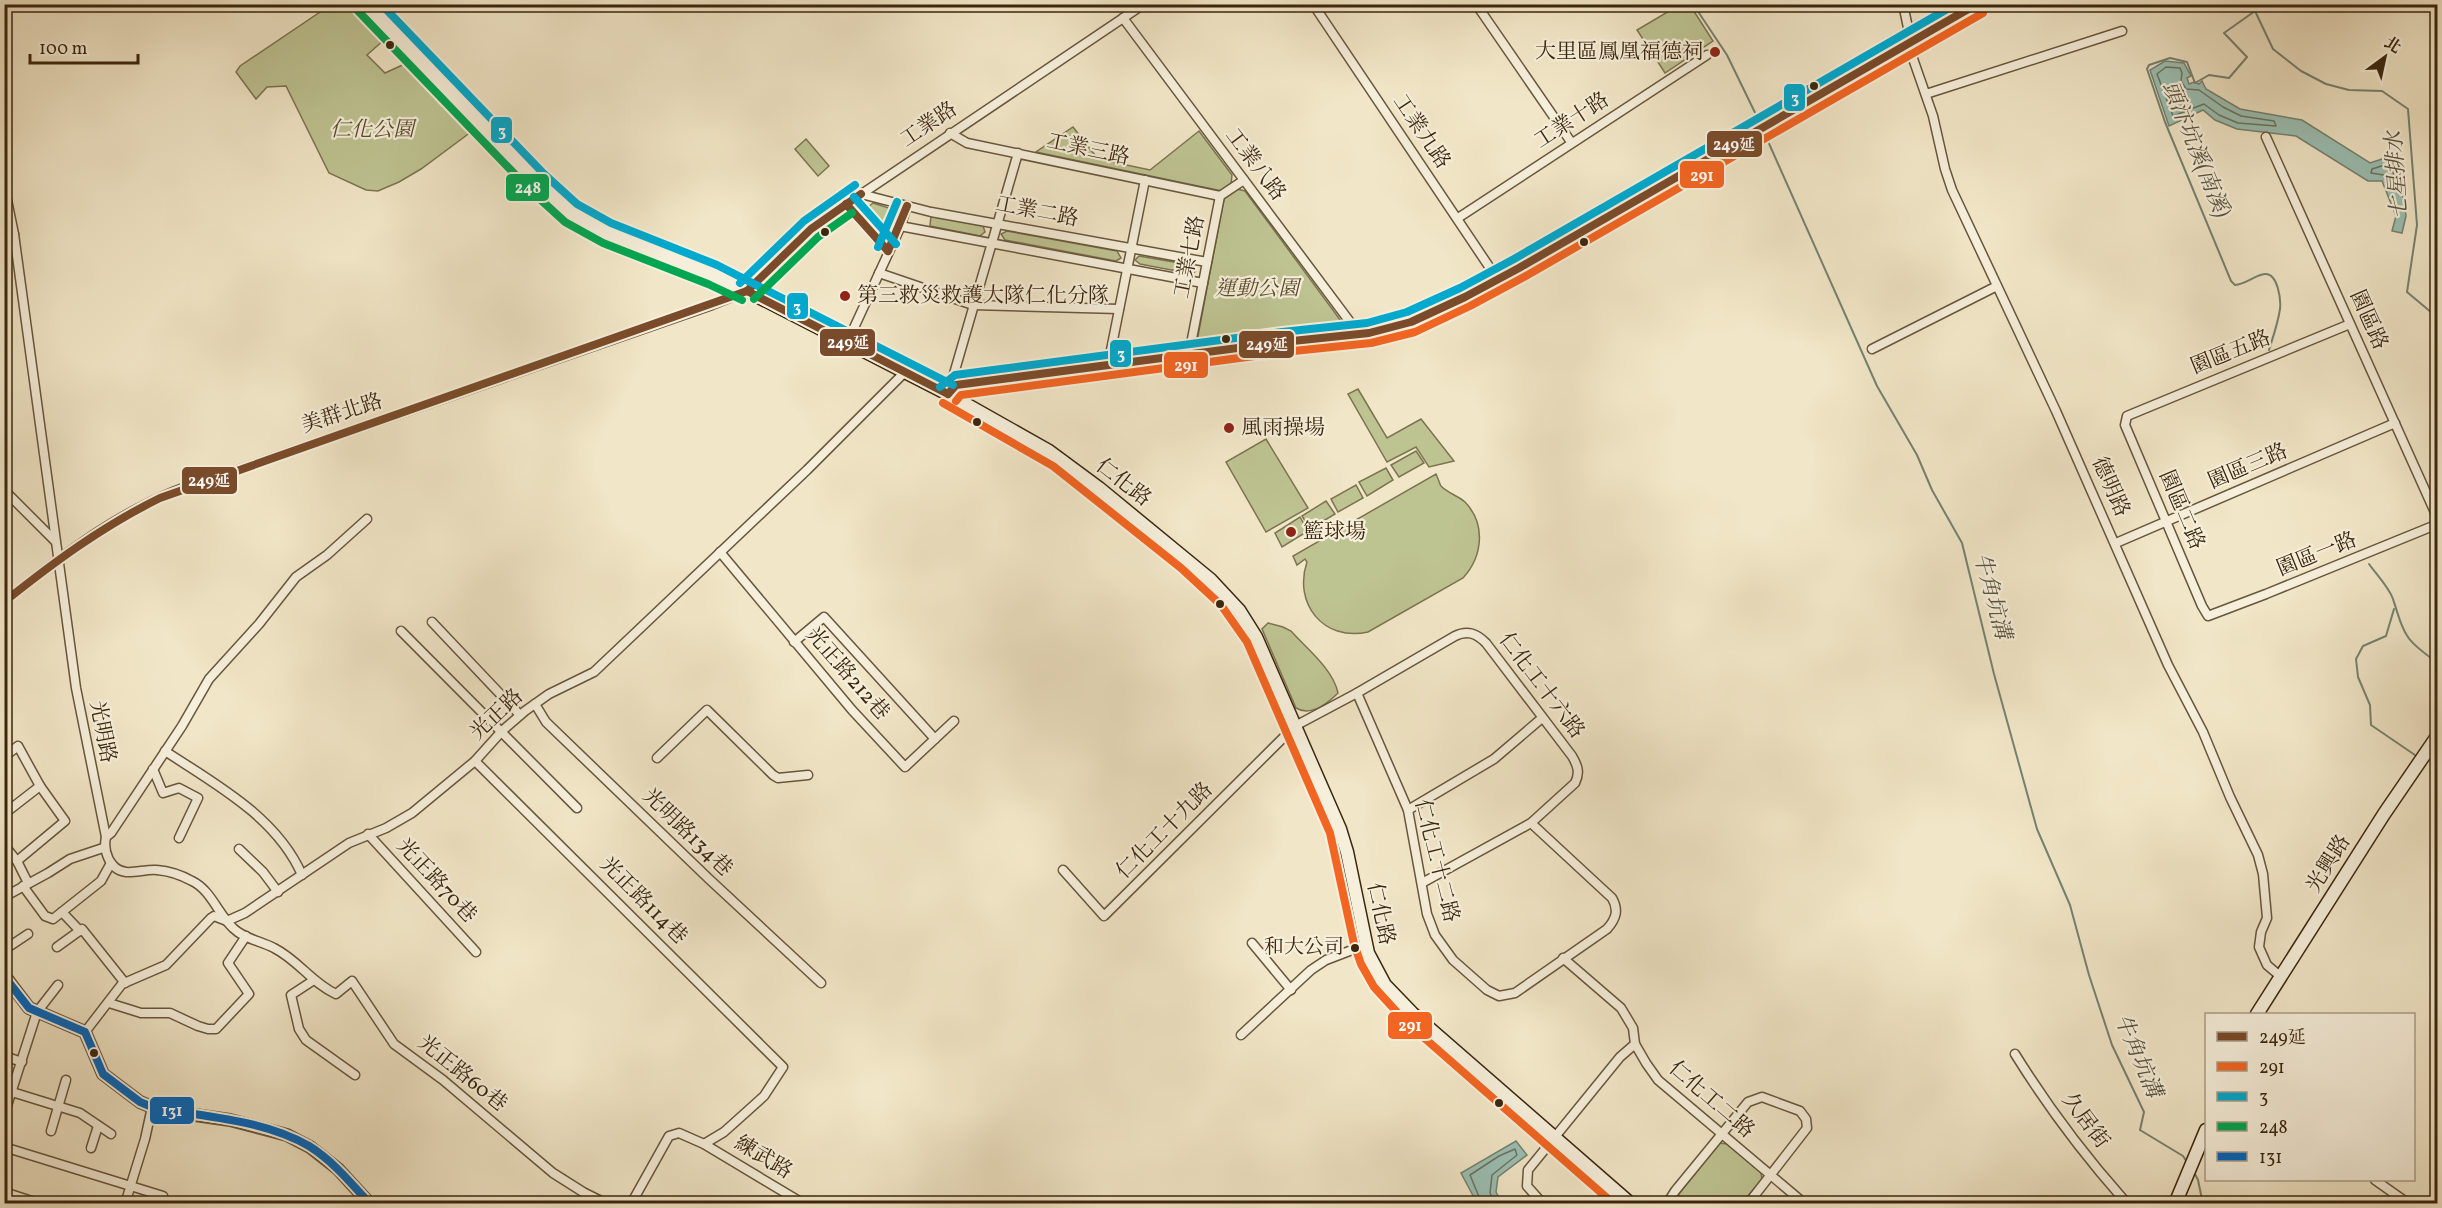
<svg xmlns="http://www.w3.org/2000/svg" width="2442" height="1208" viewBox="0 0 2442 1208" font-family="Vollkorn,'Noto Serif TC',serif">
<style>
.green{fill:#bec392;stroke:#7c7450;stroke-width:1.5}
.water{fill:#9bc0b4;stroke:#758272;stroke-width:1.5}
.lines{fill:none;stroke-linecap:round;stroke-linejoin:round}
.shore{stroke:#6b7361;stroke-width:1.5}
.stream{stroke:#758272;stroke-width:2}
.minor-casing{stroke:#68563c;stroke-width:11}
.tertiary-casing{stroke:#68563c;stroke-width:14}
.secondary-casing{stroke:#3b260e;stroke-width:15}
.minor{stroke:#f6efdb;stroke-width:8}
.tertiary{stroke:#f6efdb;stroke-width:10}
.secondary{stroke:#f6efdb;stroke-width:12}
.bus-1-casing{stroke:#f6efdb;stroke-width:12}
.bus-2-casing{stroke:#f6efdb;stroke-width:12}
.bus-3-casing{stroke:#f6efdb;stroke-width:12}
.bus-4-casing{stroke:#f6efdb;stroke-width:12}
.bus-5-casing{stroke:#f6efdb;stroke-width:12}
.bus-1{stroke:#7a4b2a;stroke-width:8}
.bus-2{stroke:#f26522;stroke-width:8}
.bus-3{stroke:#00a9ce;stroke-width:8}
.bus-4{stroke:#00a651;stroke-width:8}
.bus-5{stroke:#0065bd;stroke-width:8}
.bus-dot{fill:#3b260e;stroke:#f6efdb;stroke-width:2}
.poi-dot{fill:#8f2418;stroke:#f6efdb;stroke-width:2}
.labels{text-anchor:middle;dominant-baseline:central;stroke-width:4.5;stroke-linejoin:round;paint-order:stroke}
.bus-label{font-size:20px;fill:#3b260e;stroke:#f6efdb;text-anchor:end}
.poi-label{font-size:21px;fill:#3b260e;stroke:#f6efdb;text-anchor:start}
.street-label{font-size:21px;fill:#3b260e;stroke:#f6efdb}
.park-label{font-size:21px;font-style:italic;fill:#5c4d2f;stroke:#f6efdb}
.water-label{font-size:22px;font-style:italic;fill:#585440;stroke:#f6efdb}
.line-badge{stroke:#f6efdb;stroke-width:2}
.badge-label{font-size:16px;text-anchor:middle;font-weight:bold;fill:#fff}
</style>
<rect width="100%" height="100%" fill="#f1e6c7"/>
<filter id="stains"><feTurbulence type="fractalNoise" baseFrequency=".00333" numOctaves="4"/><feColorMatrix values="0 0 0 0 .2 0 0 0 0 .09 0 0 0 0 .02 0 0 0 .5 -.17"/></filter>
<radialGradient id="worn" r=".72"><stop offset=".6" stop-color="#630" stop-opacity="0"/><stop offset="1" stop-color="#630" stop-opacity=".3"/></radialGradient>
<g class="green">
<path d="M 332,4 L 356,5 L 385,39 L 367,55 L 385,73 L 409,62 L 475,129 L 421,169 L 399,182 L 378,191 L 366,190 L 329,173 L 286,86 L 267,87 L 256,99 L 236,72 L 240,66 Z"/>
<path d="M 1681,4 L 1690,5 L 1713,41 L 1665,73 L 1637,30 Z"/>
<path d="M 1073,127 L 1098,159 L 1150,170 L 1199,131 L 1232,175 L 1231,184 L 1222,191 L 1036,152 Z"/>
<path d="M 806,139 L 829,166 L 818,176 L 795,149 Z"/>
<path d="M 1237,189 L 1245,191 L 1341,321 L 1339,328 L 1200,345 L 1197,341 L 1224,199 Z"/>
<path d="M 873,203 L 895,210 L 898,216 L 888,234 L 882,234 L 862,212 Z"/>
<path d="M 931,216 L 983,226 L 985,232 L 980,236 L 930,226 Z"/>
<path d="M 1007,231 L 1117,251 L 1121,258 L 1116,261 L 1005,240 L 1001,234 Z"/>
<path d="M 1139,256 L 1191,265 L 1195,266 L 1196,271 L 1192,274 L 1140,264 L 1135,260 Z"/>
<path d="M 1358,389 L 1387,438 L 1421,419 L 1454,461 L 1429,467 L 1416,447 L 1387,462 L 1348,394 Z"/>
<path d="M 1266,439 L 1308,508 L 1266,532 L 1226,462 Z"/>
<path d="M 1416,451 L 1424,463 L 1399,477 L 1391,465 Z"/>
<path d="M 1386,468 L 1393,480 L 1367,496 L 1359,482 Z"/>
<path d="M 1436,474 C 1438,478 1440,485 1441,486 C 1446,492 1458,496 1465,502 C 1486,524 1483,556 1463,578 L 1368,632 C 1323,642 1293,603 1307,562 L 1305,559 L 1297,565 L 1293,556 Z"/>
<path d="M 1356,485 L 1363,498 L 1338,512 L 1331,499 Z"/>
<path d="M 1326,501 L 1335,514 L 1310,529 L 1302,516 Z"/>
<path d="M 1300,517 L 1308,531 L 1282,547 L 1275,533 Z"/>
<path d="M 1268,623 L 1283,627 L 1291,631 C 1307,649 1333,669 1338,693 C 1327,704 1311,717 1296,708 L 1262,629 Z"/>
<path d="M 1719,1143 L 1727,1144 L 1761,1173 L 1762,1179 L 1742,1203 L 1675,1204 L 1675,1199 Z"/>
</g>
<g class="water">
<path d="M 2165,61 L 2184,63 L 2191,76 L 2187,78 L 2189,84 L 2194,82 L 2199,84 L 2202,81 L 2206,89 L 2240,109 L 2302,120 L 2370,163 L 2397,154 L 2406,216 L 2402,233 L 2392,231 L 2396,216 L 2382,181 L 2368,181 L 2296,136 L 2237,129 L 2215,120 L 2203,110 L 2169,126 L 2150,70 Z"/>
<path d="M 1516,1141 L 1527,1155 L 1498,1177 L 1496,1192 L 1502,1203 L 1477,1203 L 1461,1173 Z"/>
</g>
<g class="lines">
<g class="shore">
<path d="M 2166,67 L 2180,68 L 2182,73 L 2181,81 L 2186,89 L 2199,90 L 2223,107 L 2241,116 L 2274,121 L 2276,126 L 2238,123 L 2219,115 L 2204,104 L 2173,116 L 2157,74 Z"/>
<path d="M 2388,164 L 2392,166 L 2394,179 L 2392,182 L 2389,182 L 2384,175 L 2371,173 L 2372,169 Z"/>
<path d="M 1482,1204 L 1470,1175 L 1499,1156 L 1515,1149 L 1517,1155 L 1492,1175 L 1490,1193 L 1495,1204"/>
</g>
<g class="stream">
<path d="M 1693,4 L 1727,55 L 1761,125"/>
<path d="M 2256,4 L 2255,11 L 2273,49 L 2301,71 L 2326,84 L 2349,90 L 2382,91 L 2408,109 L 2417,225 L 2407,292 L 2438,318"/>
<path d="M 2255,11 L 2224,33 L 2247,57 L 2229,78 L 2209,75 L 2195,83 L 2187,62 L 2170,58 L 2149,65 L 2147,69 L 2165,122 L 2231,281 L 2235,285 C 2246,284 2255,275 2265,274 C 2278,273 2281,300 2280,309 C 2278,323 2273,337 2269,350"/>
<path d="M 1763,130 L 1877,386 L 1917,455 L 1932,490 L 1962,543 L 1994,674 L 2037,829 L 2070,905 L 2089,975 L 2112,1045 L 2144,1112 L 2140,1130 L 2183,1156 L 2187,1162"/>
<path d="M 2369,564 C 2376,574 2389,587 2393,599 C 2405,637 2405,640 2438,663"/>
<path d="M 2394,609 L 2386,636 L 2363,646 L 2356,659 L 2358,677 L 2370,705 L 2371,725 L 2415,755"/>
<path d="M 2194,1172 L 2198,1180 L 2203,1204"/>
</g>
<defs>
<g id="minor">
<path d="M 1313,4 L 1498,280"/>
<path d="M 1476,4 L 1571,142"/>
<path d="M 1903,4 L 1911,42 L 1910,50 L 1933,116 L 1945,169 L 1952,190 L 2056,411 L 2168,665 L 2203,732 L 2230,797 L 2258,855 L 2263,874 L 2267,918 L 2261,932 L 2259,947 L 2267,965 L 2280,976"/>
<path d="M 1123,18 L 1359,334"/>
<path d="M 1926,94 L 2122,31"/>
<path d="M 950,133 L 967,143 L 1220,196"/>
<path d="M 2266,137 L 2438,519"/>
<path d="M 4,185 L 14,234"/>
<path d="M 861,194 L 931,212 L 1207,262"/>
<path d="M 846,204 L 888,251"/>
<path d="M 1458,218 L 1707,55"/>
<path d="M 4,226 L 14,234 L 76,688 L 106,837 C 103,850 109,870 126,872 C 135,873 147,869 157,870 C 170,871 181,875 192,881 C 211,890 218,914 233,928 C 244,939 261,941 274,948 C 298,960 312,983 336,994 L 352,981 L 394,1044 L 443,1080 L 553,1173 L 583,1192 L 607,1204"/>
<path d="M 900,226 L 1203,283"/>
<path d="M 879,273 L 973,305 L 1119,309"/>
<path d="M 2350,324 L 2127,416 L 2125,425 L 2202,606 L 2208,616 L 2266,594 L 2438,524"/>
<path d="M 847,343 L 899,230 L 907,206"/>
<path d="M 1872,349 L 1997,286"/>
<path d="M 1189,354 L 1220,196 L 1244,180"/>
<path d="M 1108,365 L 1145,180"/>
<path d="M 949,391 L 1018,153"/>
<path d="M 948,394 L 956,385 L 1283,342 L 1369,333 L 1411,322 L 1465,297 L 1519,268 L 1978,4"/>
<path d="M 4,490 L 55,541"/>
<path d="M 2116,543 L 2395,423"/>
<path d="M 720,552 L 852,710 L 905,767 L 954,721"/>
<path d="M 4,602 C 69,550 137,497 218,477 L 712,305 L 747,291 L 820,222 L 1144,4"/>
<path d="M 432,622 L 520,715"/>
<path d="M 401,631 L 577,808"/>
<path d="M 794,642 L 824,617 L 935,739"/>
<path d="M 1357,693 L 1408,810 L 1427,914 L 1435,935 L 1453,960 L 1487,990 L 1499,996 L 1515,993 L 1607,929 C 1616,919 1619,910 1612,898 L 1531,823"/>
<path d="M 535,704 L 546,722 L 709,879 L 821,983"/>
<path d="M 165,751 C 215,784 277,817 302,875"/>
<path d="M 4,757 L 18,746 L 40,786 L 65,821 L 17,861"/>
<path d="M 657,758 L 707,710 L 773,775 L 778,778 L 808,775"/>
<path d="M 475,761 L 783,1067 L 764,1096 L 724,1132 L 704,1144 L 679,1133 L 669,1136 L 631,1204"/>
<path d="M 153,769 L 163,793 L 179,788 L 198,798 L 179,838"/>
<path d="M 1408,810 L 1494,759 L 1542,718"/>
<path d="M 4,814 L 40,786"/>
<path d="M 368,834 L 476,952"/>
<path d="M 106,837 L 111,833 L 182,726 L 209,679 L 259,624 L 296,577 L 327,555 L 367,519"/>
<path d="M 4,845 L 17,861 L 28,883"/>
<path d="M 239,849 L 263,872 L 278,892"/>
<path d="M 1063,870 L 1104,916 L 1295,726 L 1357,693 L 1455,636 C 1467,630 1476,633 1486,643 L 1572,756 C 1578,766 1580,773 1575,783 L 1531,823 L 1422,883"/>
<path d="M 23,886 L 45,916 L 53,919 L 101,881 L 111,863"/>
<path d="M 4,897 L 48,873 L 70,859 L 103,848"/>
<path d="M 62,912 L 80,931"/>
<path d="M 1252,943 L 1291,990"/>
<path d="M 57,947 L 82,929 L 125,983"/>
<path d="M 4,950 L 28,934"/>
<path d="M 1563,958 L 1621,1008 L 1633,1028 L 1635,1044 L 1646,1063 L 1658,1080 L 1805,1204"/>
<path d="M 314,980 L 291,995 L 299,1029 L 306,1040 L 355,1075"/>
<path d="M 109,1003 L 141,1013 L 170,1013 L 198,1026 L 208,1029 L 216,1029 L 249,994 L 228,963 L 246,936"/>
<path d="M 85,1032 L 122,984 L 166,965 L 211,918 L 214,916 L 227,921 L 245,913 L 349,843 L 386,828 L 412,813 L 475,761 L 502,731 L 525,711 L 549,694 L 594,672 L 807,470 L 905,372"/>
<path d="M 1241,1035 L 1311,970 L 1326,960 L 1365,945"/>
<path d="M 2015,1054 C 2046,1104 2085,1156 2124,1200 L 2131,1204"/>
<path d="M 4,1056 L 22,1062"/>
<path d="M 12,1092 L 80,1113 L 111,1134"/>
<path d="M 4,1115 L 37,1012 L 58,985"/>
<path d="M 51,1131 L 66,1080"/>
<path d="M 704,1144 L 804,1204"/>
<path d="M 4,1147 L 163,1196"/>
<path d="M 91,1148 L 98,1126"/>
<path d="M 2375,1180 L 2409,1204"/>
<path d="M 4,1192 L 41,1204"/>
<path d="M 125,1204 L 145,1139 L 152,1107"/>
<path d="M 1543,1204 L 1527,1186 L 1528,1170 L 1620,1057 L 1635,1044"/>
<path d="M 1670,1204 L 1670,1199 L 1675,1191 L 1748,1102 L 1762,1097 L 1800,1111 L 1806,1119 L 1807,1128 L 1748,1204"/>
</g>
<path id="tertiary" d="M 4,975 L 29,1008 L 85,1032 L 103,1074 L 140,1102 L 152,1107 L 188,1114 L 230,1120 L 287,1135 L 310,1147 L 338,1169 L 370,1204"/>
<g id="secondary">
<path d="M 366,4 L 537,182 L 571,213 L 607,233 L 712,274 L 747,291 L 948,394 L 1049,451 L 1099,488 L 1211,580 L 1239,610 L 1256,637 L 1340,829 L 1347,852 L 1368,953 L 1385,985 L 1413,1014 L 1631,1204"/>
<path d="M 2257,1014 L 2384,814 L 2438,735"/>
<path d="M 2175,1204 L 2206,1130"/>
</g>
</defs>
<use href="#minor" class="minor-casing"/>
<use href="#tertiary" class="tertiary-casing"/>
<use href="#secondary" class="secondary-casing"/>
<use href="#minor" class="minor"/>
<use href="#tertiary" class="tertiary"/>
<use href="#secondary" class="secondary"/>
<defs>
<g id="bus-1">
<path d="M 846,204 L 888,251"/>
<path d="M 888,251 L 907,206"/>
<path d="M 747,291 L 948,394"/>
<path d="M 948,394 L 956,385 L 1283,342 L 1369,333 L 1411,322 L 1465,297 L 1519,268 L 1977,4"/>
<path d="M 4,602 C 54,562 103,526 160,498 L 747,291 L 811,229 L 861,194"/>
</g>
<g id="bus-2">
<path d="M 956,401 L 961,395 L 1284,352 L 1371,343 L 1415,332 L 1470,306 L 1524,277 L 1983,13"/>
<path d="M 943,403 L 1053,466 L 1181,568 L 1221,605 L 1247,642 L 1330,833 L 1354,944 L 1361,964 L 1374,987 L 1406,1022 L 1614,1204"/>
</g>
<g id="bus-3">
<path d="M 381,4 L 544,174 L 577,204 L 611,223 L 717,265 L 953,385"/>
<path d="M 854,197 L 896,244"/>
<path d="M 878,247 L 897,202"/>
<path d="M 740,283 L 804,221 L 855,185"/>
<path d="M 940,387 L 955,375 L 1282,332 L 1367,323 L 1407,312 L 1460,288 L 1514,259 L 1956,4"/>
</g>
<g id="bus-4">
<path d="M 358,11 L 529,189 L 565,222 L 603,243 L 708,284 L 742,300"/>
<path d="M 754,299 L 818,237 L 852,213"/>
</g>
<path id="bus-5" d="M 4,976 L 29,1008 L 85,1032 L 103,1074 L 140,1102 L 152,1107 C 203,1117 263,1119 309,1146 C 333,1161 351,1183 370,1204"/>
</defs>
<use href="#bus-1" class="bus-1-casing"/>
<use href="#bus-2" class="bus-2-casing"/>
<use href="#bus-3" class="bus-3-casing"/>
<use href="#bus-4" class="bus-4-casing"/>
<use href="#bus-5" class="bus-5-casing"/>
<use href="#bus-1" class="bus-1"/>
<use href="#bus-2" class="bus-2"/>
<use href="#bus-3" class="bus-3"/>
<use href="#bus-4" class="bus-4"/>
<use href="#bus-5" class="bus-5"/>
</g>
<g class="bus-dot">
<circle cx="390" cy="45" r="5"/>
<circle cx="1814" cy="86" r="5"/>
<circle cx="825" cy="232" r="5"/>
<circle cx="1584" cy="242" r="5"/>
<circle cx="1226" cy="339" r="5"/>
<circle cx="977" cy="422" r="5"/>
<circle cx="1220" cy="604" r="5"/>
<circle cx="1355" cy="948" r="5"/>
<circle cx="94" cy="1053" r="5"/>
<circle cx="1499" cy="1103" r="5"/>
</g>
<g class="poi-dot">
<circle cx="1715" cy="52" r="6"/>
<circle cx="845" cy="296" r="6"/>
<circle cx="1229" cy="428" r="6"/>
<circle cx="1291" cy="532" r="6"/>
</g>
<g class="labels">
<g class="bus-label">
<text x="1344" y="948">和大公司</text>
</g>
<g class="poi-label">
<text x="1703" y="52" text-anchor="end">大里區鳳凰福德祠</text>
<text x="857" y="296">第三救災救護大隊仁化分隊</text>
<text x="1241" y="428">風雨操場</text>
<text x="1303" y="532">籃球場</text>
</g>
<g class="street-label">
<text transform="translate(1572 121) rotate(-33)">工業十路</text>
<text transform="translate(929 125) rotate(-34)">工業路</text>
<text transform="translate(1421 132) rotate(56)">工業九路</text>
<text transform="translate(1088 150) rotate(12)">工業三路</text>
<text transform="translate(1255 165) rotate(53)">工業八路</text>
<text transform="translate(1037 212) rotate(11)">工業二路</text>
<text transform="translate(1190 257) rotate(-79)">工業七路</text>
<text transform="translate(2368 320) rotate(66)">園區路</text>
<text transform="translate(2231 353) rotate(-22)">園區五路</text>
<text transform="translate(342 414) rotate(-18)">美群北路</text>
<text transform="translate(2248 467) rotate(-23)">園區三路</text>
<text transform="translate(1123 483) rotate(38)">仁化路</text>
<text transform="translate(2110 487) rotate(66)">德明路</text>
<text transform="translate(2181 510) rotate(67)">園區二路</text>
<text transform="translate(2317 555) rotate(-22)">園區一路</text>
<text transform="translate(847 674) rotate(49)">光正路212巷</text>
<text transform="translate(1541 686) rotate(53)">仁化工十六路</text>
<text transform="translate(497 715) rotate(-43)">光正路</text>
<text transform="translate(102 732) rotate(79)">光明路</text>
<text transform="translate(1165 831) rotate(-45)">仁化工十九路</text>
<text transform="translate(687 833) rotate(44)">光明路134巷</text>
<text transform="translate(1436 861) rotate(76)">仁化工十二路</text>
<text transform="translate(2329 864) rotate(-58)">光興路</text>
<text transform="translate(436 881) rotate(47)">光正路70巷</text>
<text transform="translate(643 901) rotate(45)">光正路114巷</text>
<text transform="translate(1380 914) rotate(78)">仁化路</text>
<text transform="translate(462 1074) rotate(39)">光正路60巷</text>
<text transform="translate(1711 1100) rotate(41)">仁化工二路</text>
<text transform="translate(2085 1121) rotate(53)">久居街</text>
<text transform="translate(763 1158) rotate(31)">練武路</text>
</g>
<g class="park-label">
<text x="372" y="130">仁化公園</text>
<text x="1257" y="289">運動公園</text>
</g>
<g class="water-label">
<text transform="translate(2195 150) rotate(68)">頭汴坑溪(南溪)</text>
<text transform="translate(2398 175) rotate(-94)">七星排水</text>
<text transform="translate(1991 596) rotate(75)">牛角坑溝</text>
<text transform="translate(2137 1056) rotate(67)">牛角坑溝</text>
</g>
</g>
<g class="line-badge">
<rect x="1783" y="83" width="23" height="29" rx="6" fill="#00a9ce"/>
<rect x="490" y="116" width="23" height="28" rx="6" fill="#00a9ce"/>
<rect x="1706" y="130" width="57" height="28" rx="6" fill="#7a4b2a"/>
<rect x="1679" y="160" width="46" height="29" rx="6" fill="#f26522"/>
<rect x="505" y="173" width="45" height="29" rx="6" fill="#00a651"/>
<rect x="786" y="292" width="23" height="28" rx="6" fill="#00a9ce"/>
<rect x="819" y="328" width="57" height="29" rx="6" fill="#7a4b2a"/>
<rect x="1238" y="330" width="57" height="29" rx="6" fill="#7a4b2a"/>
<rect x="1109" y="339" width="23" height="29" rx="6" fill="#00a9ce"/>
<rect x="1163" y="351" width="46" height="28" rx="6" fill="#f26522"/>
<rect x="181" y="466" width="57" height="29" rx="6" fill="#7a4b2a"/>
<rect x="1387" y="1011" width="46" height="29" rx="6" fill="#f26522"/>
<rect x="149" y="1096" width="46" height="29" rx="6" fill="#0065bd"/>
</g>
<g class="badge-label">
<text x="1795" y="103">3</text>
<text x="502" y="136">3</text>
<text x="1734" y="150">249延</text>
<text x="1702" y="181">291</text>
<text x="528" y="193">248</text>
<text x="797" y="312">3</text>
<text x="848" y="348">249延</text>
<text x="1267" y="350">249延</text>
<text x="1121" y="359">3</text>
<text x="1186" y="371">291</text>
<text x="209" y="486">249延</text>
<text x="1410" y="1031">291</text>
<text x="172" y="1116">131</text>
</g>
<rect width="2442" height="1208" fill="none" stroke="#f1e6c7" stroke-width="24"/>
<rect x="6" y="6" width="2430" height="1196" fill="none" stroke="#3b260e" stroke-width="3"/>
<rect x="12" y="12" width="2418" height="1184" fill="none" stroke="#3b260e" stroke-width="1.5"/>
<rect x="2205" y="1013" width="210" height="168" fill="#f6efdb" stroke="#ab9f89" stroke-width="1.5"/>
<rect x="2217" y="1032" width="30" height="9" fill="#7a4b2a" stroke="#ab9f89" stroke-width="1.5"/>
<text x="2259" y="1043" font-size="18" fill="#3b260e">249延</text>
<rect x="2217" y="1062" width="30" height="9" fill="#f26522" stroke="#ab9f89" stroke-width="1.5"/>
<text x="2259" y="1073" font-size="18" fill="#3b260e">291</text>
<rect x="2217" y="1092" width="30" height="9" fill="#00a9ce" stroke="#ab9f89" stroke-width="1.5"/>
<text x="2259" y="1103" font-size="18" fill="#3b260e">3</text>
<rect x="2217" y="1122" width="30" height="9" fill="#00a651" stroke="#ab9f89" stroke-width="1.5"/>
<text x="2259" y="1133" font-size="18" fill="#3b260e">248</text>
<rect x="2217" y="1152" width="30" height="9" fill="#0065bd" stroke="#ab9f89" stroke-width="1.5"/>
<text x="2259" y="1163" font-size="18" fill="#3b260e">131</text>
<g transform="translate(2385 57) rotate(33)" stroke="#f6efdb" stroke-width="4.5" paint-order="stroke">
<path d="M0-4.5L10 22L0 15L-10 22Z" fill="#3b260e"/>
<text y="-9" font-size="16" font-weight="bold" text-anchor="middle" fill="#3b260e">北</text>
</g>
<path d="M30 54v9h108v-9" fill="none" stroke="#3b260e" stroke-width="3"/>
<text x="39" y="54" font-size="18" fill="#3b260e" stroke="#f6efdb" stroke-width="4.5" paint-order="stroke">100 m</text>
<rect width="100%" height="100%" filter="url(#stains)"/>
<rect width="100%" height="100%" fill="url(#worn)"/>
</svg>
